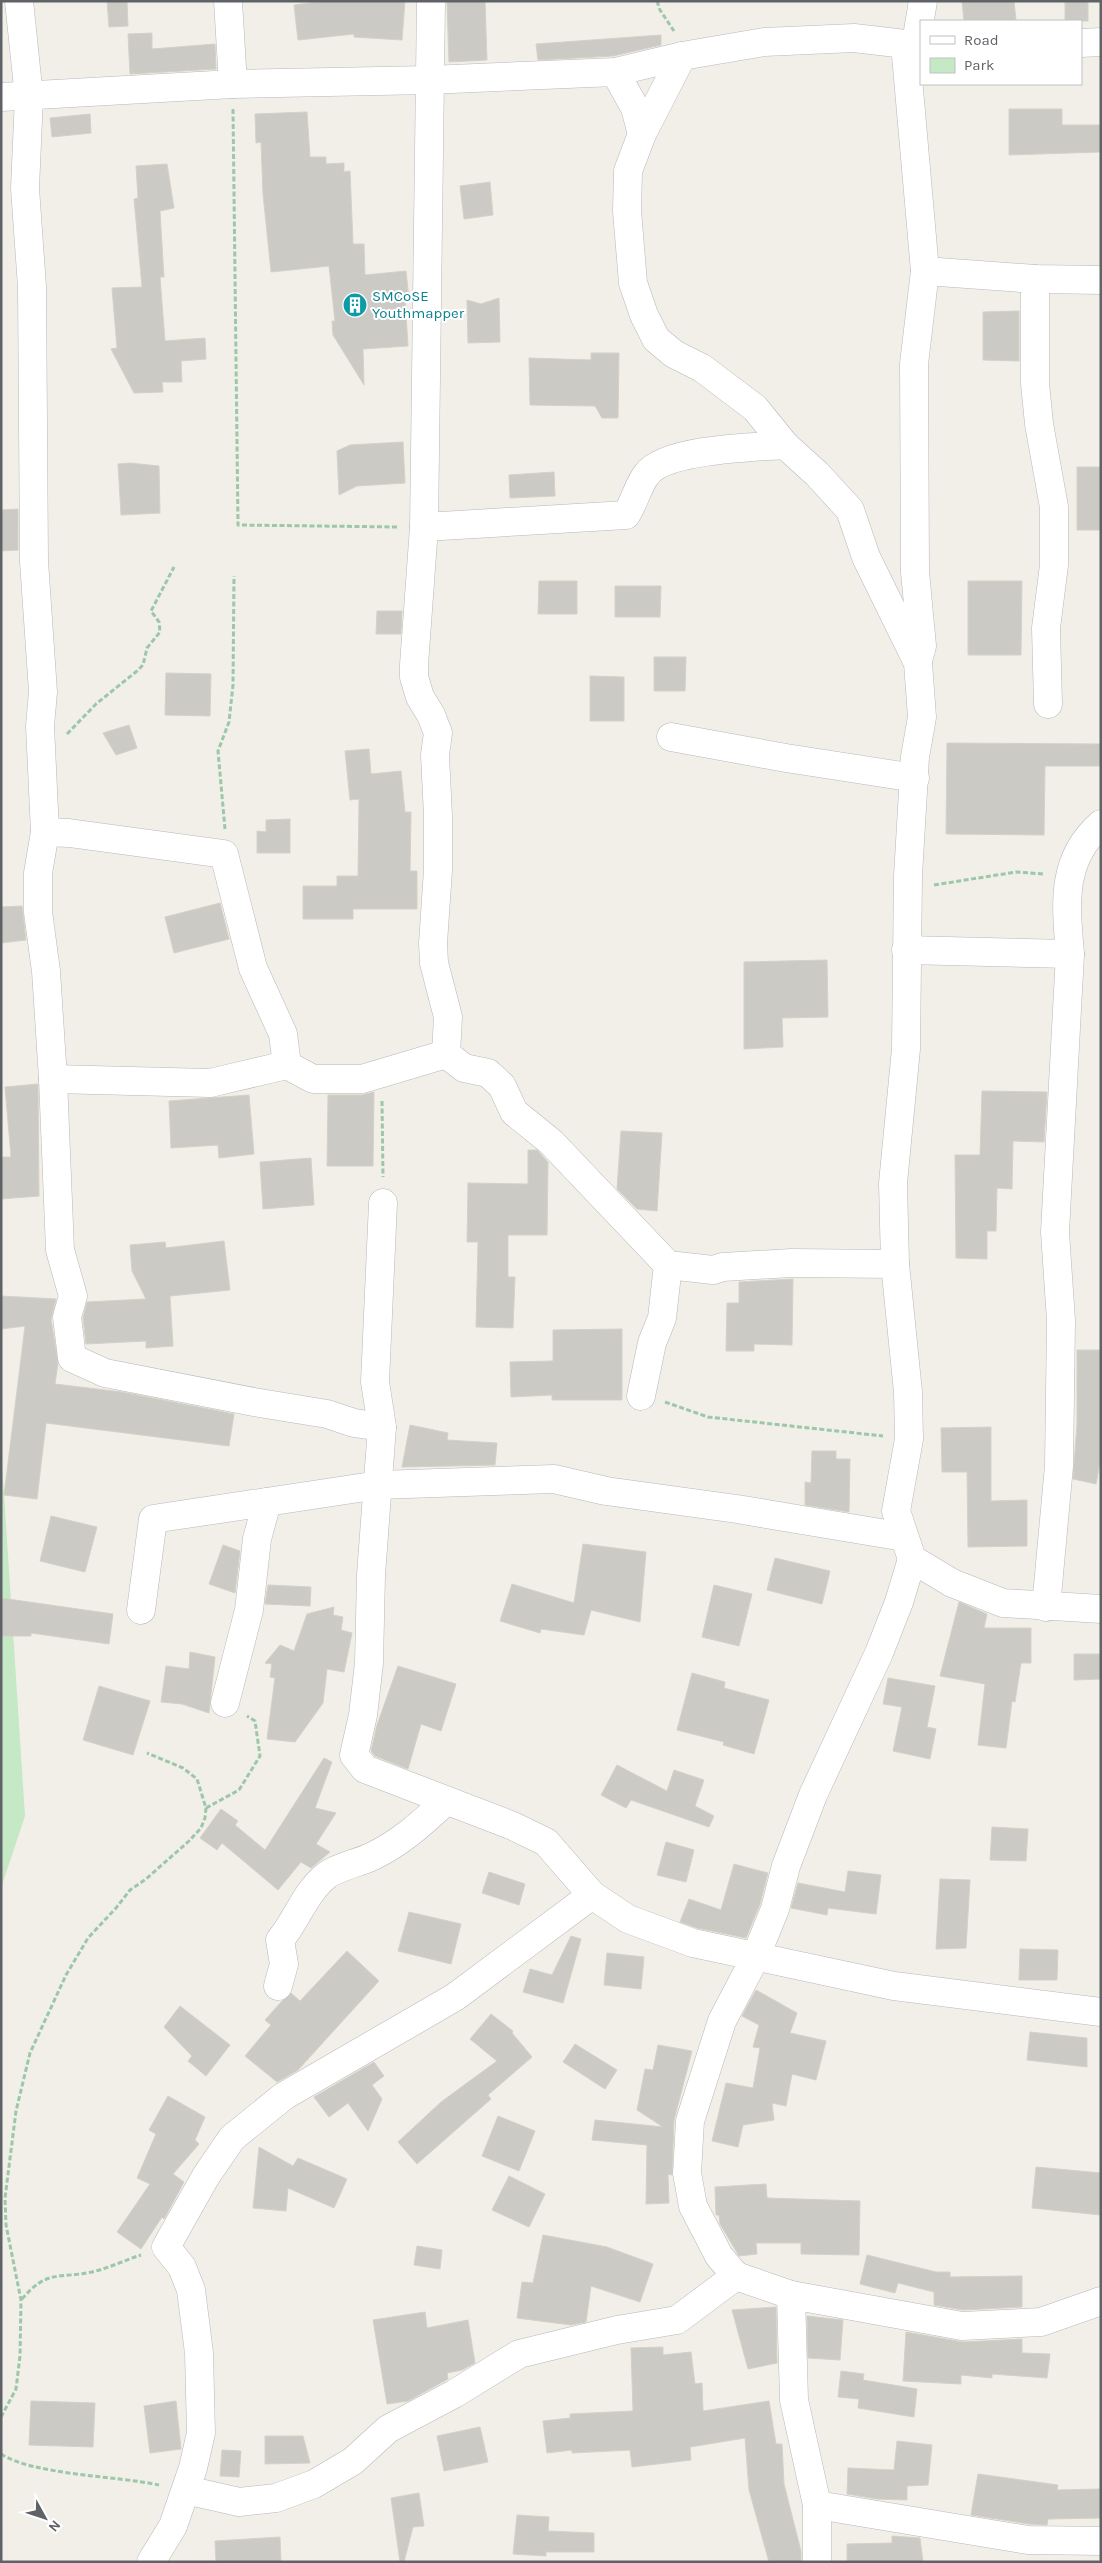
<svg xmlns="http://www.w3.org/2000/svg" width="1102" height="2563" viewBox="0 0 1102 2563" font-family="Karla,sans-serif">
<style>
.green{fill:#c5e8c5}
.building{fill:#cccac5;stroke:#d6d1c6}
.lines{fill:none;stroke-linecap:round;stroke-linejoin:round}
.minor-casing{stroke:#b5b8bc;stroke-width:29}
.path{stroke:#9cc7a9;stroke-width:3;stroke-dasharray:5 2.5;stroke-linecap:butt}
.minor{stroke:#fff;stroke-width:28}
.labels{text-anchor:middle;dominant-baseline:central;stroke-width:4;stroke-linejoin:round;paint-order:stroke}
.culture-label{font-size:15px;fill:#0d838f;stroke:#fff;text-anchor:start}
</style>
<rect width="100%" height="100%" fill="#f1efe8"/>
<path class="green" d="M 1,1448 L 25,1816 L 1,1888 Z"/>
<g class="building">
<path d="M 107,1 L 127,1 L 128,26 L 109,27 Z"/>
<path d="M 323,1 L 405,1 L 402,40 L 354,37 L 354,34 L 298,40 L 294,5 Z"/>
<path d="M 447,1 L 485,1 L 487,60 L 449,62 Z"/>
<path d="M 962,1 L 1014,1 L 1016,20 L 964,21 Z"/>
<rect x="1065" y="1" width="23" height="20"/>
<path d="M 152,33 L 152,49 L 215,44 L 216,69 L 130,74 L 128,34 Z"/>
<path d="M 661,35 L 661,45 L 613,56 L 538,60 L 536,44 Z"/>
<path d="M 1009,109 L 1062,109 L 1062,125 L 1101,125 L 1101,152 L 1009,155 Z"/>
<path d="M 307,112 L 310,157 L 326,157 L 326,164 L 344,163 L 344,172 L 350,171 L 353,244 L 364,244 L 365,275 L 406,271 L 409,299 L 405,299 L 408,346 L 363,349 L 364,385 L 333,335 L 332,321 L 335,321 L 329,266 L 271,272 L 263,194 L 261,142 L 256,143 L 255,114 Z"/>
<path d="M 90,114 L 91,133 L 52,137 L 50,118 Z"/>
<path d="M 167,164 L 174,208 L 160,211 L 164,277 L 160,277 L 165,341 L 205,338 L 206,359 L 181,361 L 182,382 L 162,382 L 163,392 L 134,393 L 111,349 L 117,348 L 112,288 L 142,287 L 134,199 L 138,198 L 136,166 Z"/>
<path d="M 490,182 L 493,215 L 464,219 L 460,186 Z"/>
<path d="M 499,298 L 500,342 L 468,343 L 467,300 L 481,304 Z"/>
<path d="M 1019,311 L 1019,361 L 983,360 L 983,312 Z"/>
<path d="M 591,353 L 619,353 L 618,418 L 602,418 L 595,406 L 530,405 L 529,358 L 591,360 Z"/>
<path d="M 403,442 L 405,483 L 357,486 L 339,495 L 337,451 L 350,445 Z"/>
<path d="M 130,463 L 159,466 L 160,513 L 121,515 L 118,464 Z"/>
<rect x="1077" y="467" width="24" height="63"/>
<path d="M 554,472 L 555,496 L 510,498 L 509,475 Z"/>
<path d="M 18,509 L 18,550 L 1,551 L 1,510 Z"/>
<path d="M 539,581 L 577,581 L 577,614 L 538,614 Z"/>
<path d="M 968,581 L 1022,581 L 1021,655 L 968,655 Z"/>
<path d="M 615,586 L 661,586 L 660,617 L 615,617 Z"/>
<path d="M 377,611 L 402,611 L 401,634 L 376,634 Z"/>
<path d="M 654,657 L 686,657 L 685,691 L 654,691 Z"/>
<path d="M 166,673 L 211,674 L 210,716 L 165,715 Z"/>
<path d="M 590,676 L 624,677 L 624,721 L 590,721 Z"/>
<path d="M 129,725 L 137,748 L 116,755 L 103,733 Z"/>
<path d="M 947,743 L 1101,744 L 1101,766 L 1045,766 L 1044,835 L 946,834 Z"/>
<path d="M 369,749 L 371,774 L 401,771 L 405,812 L 411,812 L 410,871 L 417,871 L 417,909 L 353,909 L 353,919 L 303,919 L 303,886 L 337,886 L 337,876 L 358,876 L 359,799 L 350,800 L 345,751 Z"/>
<path d="M 290,819 L 290,853 L 257,853 L 257,831 L 266,832 L 266,820 Z"/>
<path d="M 220,903 L 229,939 L 174,953 L 165,917 Z"/>
<path d="M 22,906 L 26,940 L 1,943 L 1,907 Z"/>
<path d="M 827,960 L 828,1017 L 782,1018 L 783,1047 L 744,1049 L 744,962 Z"/>
<path d="M 38,1084 L 39,1196 L 1,1199 L 1,1157 L 11,1157 L 5,1087 Z"/>
<path d="M 982,1091 L 1047,1092 L 1044,1142 L 1013,1141 L 1012,1189 L 997,1188 L 996,1231 L 987,1231 L 987,1259 L 956,1258 L 955,1155 L 980,1155 Z"/>
<path d="M 374,1092 L 373,1166 L 327,1166 L 328,1095 L 362,1095 Z"/>
<path d="M 249,1095 L 254,1154 L 219,1158 L 218,1145 L 171,1148 L 169,1101 Z"/>
<path d="M 621,1131 L 662,1133 L 657,1211 L 637,1209 L 617,1189 Z"/>
<path d="M 528,1150 L 537,1150 L 548,1162 L 547,1235 L 508,1235 L 508,1277 L 515,1277 L 513,1328 L 476,1327 L 478,1242 L 467,1242 L 468,1183 L 528,1184 Z"/>
<path d="M 311,1158 L 314,1205 L 263,1209 L 260,1162 Z"/>
<path d="M 224,1241 L 230,1290 L 170,1296 L 173,1346 L 146,1348 L 146,1341 L 86,1344 L 83,1318 L 87,1302 L 146,1299 L 132,1271 L 130,1245 L 165,1242 L 166,1248 Z"/>
<path d="M 793,1279 L 792,1345 L 754,1344 L 754,1351 L 726,1351 L 727,1303 L 739,1303 L 739,1282 Z"/>
<path d="M 1,1296 L 56,1299 L 51,1319 L 58,1363 L 55,1384 L 122,1392 L 234,1414 L 229,1446 L 46,1423 L 37,1499 L 4,1495 L 25,1326 L 1,1329 Z"/>
<path d="M 622,1329 L 622,1400 L 552,1400 L 552,1395 L 511,1397 L 510,1362 L 553,1361 L 553,1330 Z"/>
<path d="M 1077,1350 L 1101,1350 L 1101,1457 L 1096,1484 L 1073,1479 L 1077,1424 Z"/>
<path d="M 410,1425 L 448,1433 L 447,1440 L 497,1443 L 495,1465 L 402,1467 Z"/>
<path d="M 991,1427 L 991,1501 L 1027,1500 L 1027,1546 L 968,1547 L 967,1472 L 942,1472 L 941,1428 Z"/>
<path d="M 812,1451 L 836,1451 L 836,1459 L 850,1459 L 849,1512 L 805,1505 L 805,1482 L 811,1483 Z"/>
<path d="M 51,1516 L 97,1527 L 85,1572 L 40,1561 Z"/>
<path d="M 583,1544 L 646,1552 L 640,1622 L 591,1610 L 584,1635 L 541,1629 L 540,1633 L 500,1621 L 512,1584 L 574,1603 Z"/>
<path d="M 223,1545 L 240,1551 L 235,1593 L 209,1584 Z"/>
<path d="M 775,1558 L 830,1571 L 822,1604 L 767,1590 Z"/>
<path d="M 268,1585 L 311,1587 L 310,1606 L 265,1604 Z"/>
<path d="M 714,1585 L 752,1594 L 739,1646 L 702,1637 Z"/>
<path d="M 1,1598 L 113,1614 L 109,1644 L 31,1633 L 31,1636 L 1,1636 Z"/>
<path d="M 959,1602 L 987,1614 L 984,1628 L 1031,1628 L 1031,1663 L 1021,1663 L 1015,1702 L 1012,1701 L 1006,1748 L 978,1745 L 985,1684 L 940,1676 Z"/>
<path d="M 334,1607 L 333,1615 L 343,1617 L 341,1630 L 352,1633 L 344,1672 L 327,1669 L 323,1703 L 295,1742 L 267,1739 L 275,1678 L 270,1677 L 272,1664 L 265,1663 L 280,1645 L 294,1651 L 307,1614 Z"/>
<path d="M 190,1652 L 215,1657 L 209,1713 L 182,1704 L 161,1702 L 166,1666 L 189,1669 Z"/>
<path d="M 1074,1654 L 1101,1654 L 1101,1679 L 1074,1680 Z"/>
<path d="M 398,1666 L 456,1684 L 441,1731 L 421,1724 L 408,1769 L 375,1756 L 371,1751 L 377,1725 Z"/>
<path d="M 692,1673 L 725,1682 L 724,1688 L 769,1700 L 754,1754 L 723,1745 L 724,1742 L 677,1730 Z"/>
<path d="M 888,1678 L 935,1686 L 927,1727 L 936,1729 L 930,1759 L 893,1751 L 902,1707 L 883,1704 Z"/>
<path d="M 99,1686 L 150,1701 L 133,1755 L 83,1740 Z"/>
<path d="M 324,1758 L 332,1762 L 315,1808 L 336,1813 L 316,1844 L 330,1852 L 311,1868 L 301,1862 L 278,1890 L 222,1843 L 217,1850 L 200,1838 L 221,1809 L 238,1821 L 235,1825 L 265,1850 Z"/>
<path d="M 617,1765 L 667,1791 L 674,1770 L 704,1780 L 695,1806 L 714,1816 L 709,1827 L 631,1800 L 626,1808 L 601,1795 Z"/>
<path d="M 992,1827 L 1028,1829 L 1026,1861 L 990,1860 Z"/>
<path d="M 666,1842 L 694,1850 L 686,1882 L 657,1875 Z"/>
<path d="M 734,1864 L 768,1873 L 760,1904 L 746,1938 L 697,1928 L 680,1922 L 689,1899 L 721,1910 Z"/>
<path d="M 848,1871 L 881,1875 L 876,1914 L 828,1908 L 827,1915 L 791,1908 L 798,1883 L 845,1892 Z"/>
<path d="M 489,1872 L 525,1884 L 519,1905 L 482,1893 Z"/>
<path d="M 940,1879 L 970,1880 L 966,1948 L 936,1949 Z"/>
<path d="M 409,1912 L 461,1924 L 451,1964 L 398,1951 Z"/>
<path d="M 571,1936 L 581,1939 L 563,2003 L 523,1992 L 530,1969 L 552,1975 Z"/>
<path d="M 1020,1949 L 1058,1950 L 1057,1980 L 1019,1980 Z"/>
<path d="M 347,1951 L 379,1981 L 298,2070 L 277,2082 L 245,2056 L 271,2025 L 265,2020 L 282,2001 L 291,1993 L 300,2001 Z"/>
<path d="M 607,1953 L 644,1957 L 641,1989 L 604,1985 Z"/>
<path d="M 756,1990 L 797,2013 L 790,2033 L 826,2041 L 816,2080 L 792,2074 L 786,2106 L 772,2103 L 774,2120 L 743,2125 L 738,2147 L 712,2141 L 726,2083 L 753,2088 L 760,2048 L 753,2047 L 759,2025 L 742,2016 Z"/>
<path d="M 180,2006 L 230,2045 L 206,2076 L 188,2061 L 192,2056 L 164,2027 Z"/>
<path d="M 491,2014 L 513,2031 L 512,2033 L 532,2057 L 488,2095 L 491,2099 L 417,2164 L 398,2142 L 441,2102 L 497,2061 L 470,2039 Z"/>
<path d="M 1030,2032 L 1087,2038 L 1087,2067 L 1027,2060 Z"/>
<path d="M 575,2044 L 617,2070 L 605,2089 L 563,2062 Z"/>
<path d="M 658,2045 L 692,2051 L 674,2120 L 672,2175 L 668,2174 L 669,2203 L 646,2204 L 647,2145 L 592,2140 L 595,2120 L 663,2127 L 637,2110 L 645,2069 L 653,2070 Z"/>
<path d="M 374,2062 L 384,2076 L 372,2085 L 382,2099 L 368,2131 L 348,2103 L 329,2117 L 314,2097 Z"/>
<path d="M 168,2096 L 205,2117 L 195,2140 L 199,2144 L 173,2174 L 184,2182 L 164,2219 L 162,2217 L 141,2249 L 117,2232 L 150,2184 L 137,2178 L 156,2134 L 149,2130 Z"/>
<path d="M 498,2116 L 535,2131 L 519,2171 L 482,2156 Z"/>
<path d="M 259,2147 L 293,2166 L 298,2158 L 347,2179 L 334,2208 L 288,2188 L 286,2211 L 253,2208 Z"/>
<path d="M 1036,2167 L 1101,2173 L 1101,2215 L 1032,2208 Z"/>
<path d="M 509,2176 L 545,2194 L 529,2227 L 492,2210 Z"/>
<path d="M 766,2184 L 767,2198 L 860,2201 L 859,2255 L 801,2254 L 801,2243 L 756,2243 L 757,2254 L 739,2256 L 720,2224 L 719,2215 L 716,2215 L 715,2187 Z"/>
<path d="M 543,2235 L 607,2247 L 653,2264 L 640,2302 L 591,2286 L 586,2322 L 571,2325 L 517,2318 L 522,2282 L 533,2283 Z"/>
<path d="M 417,2246 L 442,2250 L 440,2269 L 414,2265 Z"/>
<path d="M 867,2255 L 936,2272 L 950,2272 L 950,2277 L 1022,2276 L 1022,2307 L 963,2310 L 934,2305 L 934,2292 L 898,2283 L 895,2293 L 860,2284 Z"/>
<path d="M 776,2307 L 777,2363 L 748,2369 L 732,2310 Z"/>
<path d="M 425,2312 L 427,2328 L 468,2320 L 475,2363 L 462,2370 L 447,2373 L 448,2379 L 408,2401 L 387,2404 L 373,2320 Z"/>
<path d="M 807,2316 L 843,2320 L 840,2360 L 808,2358 Z"/>
<path d="M 906,2332 L 963,2342 L 1022,2339 L 1022,2353 L 1050,2354 L 1047,2378 L 992,2374 L 992,2378 L 961,2375 L 961,2384 L 903,2381 Z"/>
<path d="M 663,2347 L 663,2355 L 691,2352 L 695,2384 L 702,2383 L 703,2411 L 769,2401 L 776,2444 L 782,2444 L 784,2484 L 801,2551 L 801,2562 L 769,2562 L 749,2490 L 745,2438 L 690,2447 L 691,2460 L 632,2467 L 630,2450 L 572,2453 L 572,2450 L 547,2453 L 543,2421 L 570,2418 L 570,2414 L 633,2411 L 631,2348 Z"/>
<path d="M 841,2371 L 864,2374 L 863,2380 L 917,2389 L 914,2417 L 858,2408 L 859,2399 L 838,2397 Z"/>
<path d="M 31,2401 L 95,2403 L 93,2447 L 29,2445 Z"/>
<path d="M 176,2401 L 181,2449 L 150,2453 L 144,2406 Z"/>
<path d="M 480,2427 L 488,2462 L 444,2471 L 437,2436 Z"/>
<path d="M 265,2436 L 303,2436 L 310,2463 L 265,2464 Z"/>
<path d="M 897,2441 L 932,2445 L 928,2485 L 907,2486 L 907,2500 L 877,2499 L 847,2494 L 848,2468 L 894,2470 Z"/>
<path d="M 222,2450 L 241,2451 L 239,2477 L 220,2476 Z"/>
<path d="M 978,2474 L 1058,2485 L 1057,2490 L 1101,2489 L 1101,2518 L 1048,2519 L 1047,2525 L 1029,2524 L 971,2515 Z"/>
<path d="M 419,2493 L 424,2526 L 413,2527 L 404,2562 L 400,2562 L 391,2498 Z"/>
<path d="M 517,2515 L 549,2517 L 548,2531 L 594,2533 L 594,2552 L 546,2552 L 546,2556 L 513,2554 Z"/>
<path d="M 892,2536 L 920,2538 L 923,2562 L 847,2562 L 847,2544 L 892,2543 Z"/>
<path d="M 280,2537 L 281,2562 L 216,2562 L 215,2541 Z"/>
</g>
<g class="lines">
<defs>
<g id="minor">
<path d="M 19,1 L 29,97 L 25,188 L 32,287 L 34,561 L 43,692 L 40,726 L 45,832 L 38,873 L 38,912 L 46,971 L 53,1079 L 60,1250 L 73,1296 L 67,1317 L 72,1358 L 105,1373 L 254,1402 L 327,1414 L 354,1423 L 382,1427 L 371,1575 L 369,1663 L 363,1715 L 354,1755 L 365,1769 L 513,1826 L 546,1842 L 592,1895 L 628,1919 L 693,1943 L 894,1986 L 1101,2012"/>
<path d="M 228,1 L 233,84"/>
<path d="M 431,1 L 424,527 L 414,665 L 414,677 L 420,697 L 431,715 L 438,733 L 435,755 L 438,816 L 438,870 L 433,943 L 434,963 L 448,1017 L 446,1054 L 464,1068 L 488,1073 L 502,1086 L 514,1112 L 551,1142 L 668,1265 L 713,1270 L 723,1267 L 791,1263 L 895,1264"/>
<path d="M 916,43 L 923,1"/>
<path d="M 1081,43 L 1101,42"/>
<path d="M 905,44 L 925,271 L 914,364 L 915,572 L 922,646 L 919,657"/>
<path d="M 615,72 L 635,108 L 642,134 L 628,171 L 627,211 L 633,283 L 644,315 L 656,339 L 674,354 L 702,368 L 755,408 L 785,445 L 817,474 L 850,510 L 866,557 L 918,663 L 922,717 L 915,757 L 908,876 L 906,1049 L 893,1183 L 895,1264 L 908,1392 L 909,1439 L 896,1511 L 912,1559 L 952,1583 L 1003,1603 L 1101,1609"/>
<path d="M 1,97 L 233,84 L 429,80 L 615,72 L 682,56 L 764,42 L 854,38 L 905,44 L 921,43"/>
<path d="M 642,134 L 682,56"/>
<path d="M 925,271 L 1035,279 L 1101,280"/>
<path d="M 1035,279 L 1035,383 L 1039,424 L 1054,507 L 1054,565 L 1046,628 L 1048,704"/>
<path d="M 424,527 L 626,515 C 634,503 639,483 647,474 C 666,449 754,447 785,445"/>
<path d="M 671,737 L 786,758 L 915,778"/>
<path d="M 45,832 L 69,833 L 224,854 L 253,968 L 283,1034 L 287,1065 L 313,1079 L 362,1079 L 446,1054"/>
<path d="M 906,950 L 1070,954"/>
<path d="M 53,1079 L 210,1083 L 287,1065"/>
<path d="M 641,1396 L 652,1343 L 662,1318 L 668,1265"/>
<path d="M 382,1427 L 375,1382 L 383,1203"/>
<path d="M 1046,1607 L 1059,1466 L 1061,1321 L 1055,1232 L 1070,954 C 1066,905 1060,860 1101,824"/>
<path d="M 141,1610 L 153,1519 L 379,1485 L 554,1479 L 606,1491 L 737,1509 L 904,1537"/>
<path d="M 225,1703 L 249,1610 L 257,1539 L 267,1502"/>
<path d="M 278,1986 L 284,1964 L 280,1940 C 297,1920 305,1892 327,1875 C 340,1866 359,1863 373,1856 C 402,1842 423,1822 446,1801"/>
<path d="M 736,2276 L 719,2256 L 693,2206 L 687,2173 L 690,2121 L 722,2021 L 755,1958 L 775,1909 L 786,1866 L 813,1795 L 879,1653 L 899,1602 L 912,1559"/>
<path d="M 791,2295 L 794,2400 L 817,2505 L 817,2562"/>
<path d="M 186,2490 L 239,2502 L 276,2498 L 314,2484 L 353,2461 L 388,2429 L 454,2394 L 519,2354 L 617,2330 L 677,2320 L 736,2276 L 791,2295 L 962,2326 L 1041,2322 L 1101,2301"/>
<path d="M 817,2505 L 1028,2540 L 1101,2541"/>
<path d="M 151,2562 L 173,2526 L 193,2468 L 201,2433 L 199,2353 L 191,2290 L 182,2267 L 166,2247 L 206,2176 L 232,2138 L 284,2096 L 455,1997 L 592,1895"/>
</g>
</defs>
<use href="#minor" class="minor-casing"/>
<g class="path">
<path d="M 657,1 L 660,10 L 674,31"/>
<path d="M 233,109 L 238,525 L 399,527"/>
<path d="M 67,734 L 96,704 L 137,671 L 143,665 L 147,648 L 160,632 L 159,622 L 151,611 L 174,567"/>
<path d="M 225,829 L 218,751 L 229,722 L 233,685 L 234,576"/>
<path d="M 934,885 L 1016,872 L 1044,874"/>
<path d="M 382,1101 L 383,1177"/>
<path d="M 665,1402 L 708,1417 L 883,1436"/>
<path d="M 206,1808 L 239,1790 L 260,1756 L 255,1721 L 247,1716"/>
<path d="M 22,2299 C 47,2269 59,2279 92,2272 C 109,2268 125,2260 141,2255"/>
<path d="M 1,2417 L 16,2389 L 20,2356 L 21,2300 L 6,2225 L 5,2198 L 16,2111 L 30,2053 L 66,1975 L 88,1938 L 116,1908 L 130,1890 L 146,1879 L 189,1841 L 201,1828 L 205,1818 L 206,1808 L 197,1779 L 183,1768 L 147,1753"/>
<path d="M 1,2454 C 33,2475 118,2476 159,2485"/>
</g>
<use href="#minor" class="minor"/>
</g>
<defs>
<symbol id="building-disc" viewBox="-11 -11 22 22"><circle r="9.5" fill="#0f9aa8" stroke="#fff"/><path d="M-4-6H4V6H1V3H-1V6H-4ZM-2.5-4.3h1.7v1.8h-1.7ZM.8-4.3h1.7v1.8H.8ZM-2.5-1h1.7V.8h-1.7ZM.8-1h1.7V.8H.8Z" fill="#fff"/></symbol>
</defs>
<g fill-rule="evenodd">
<use href="#building-disc" x="341" y="291" width="28" height="28"/>
</g>
<g class="labels">
<g class="culture-label">
<text x="372" y="296">SMCoSE<tspan x="372" dy="17">Youthmapper</tspan></text>
</g>
</g>
<rect width="1102" height="2563" fill="none" stroke="#5f6368" stroke-width="5"/>
<rect x="920" y="20" width="162" height="65" fill="#ffffff" stroke="#bfc1c3"/>
<rect x="930" y="36" width="25" height="8" fill="#ffffff" stroke="#bfc1c3"/>
<text x="964" y="45" font-size="15" fill="#5f6368">Road</text>
<rect x="930" y="58" width="25" height="15" fill="#c5e8c5" stroke="#bfc1c3"/>
<text x="964" y="70" font-size="15" fill="#5f6368">Park</text>
<g transform="translate(45 2518) rotate(130)" stroke="#ffffff" stroke-width="4" paint-order="stroke">
<path d="M0-4L9 19L0 12L-9 19Z" fill="#5f6368"/>
<text y="-8" font-size="14" font-weight="bold" text-anchor="middle" fill="#5f6368">N</text>
</g>
</svg>
